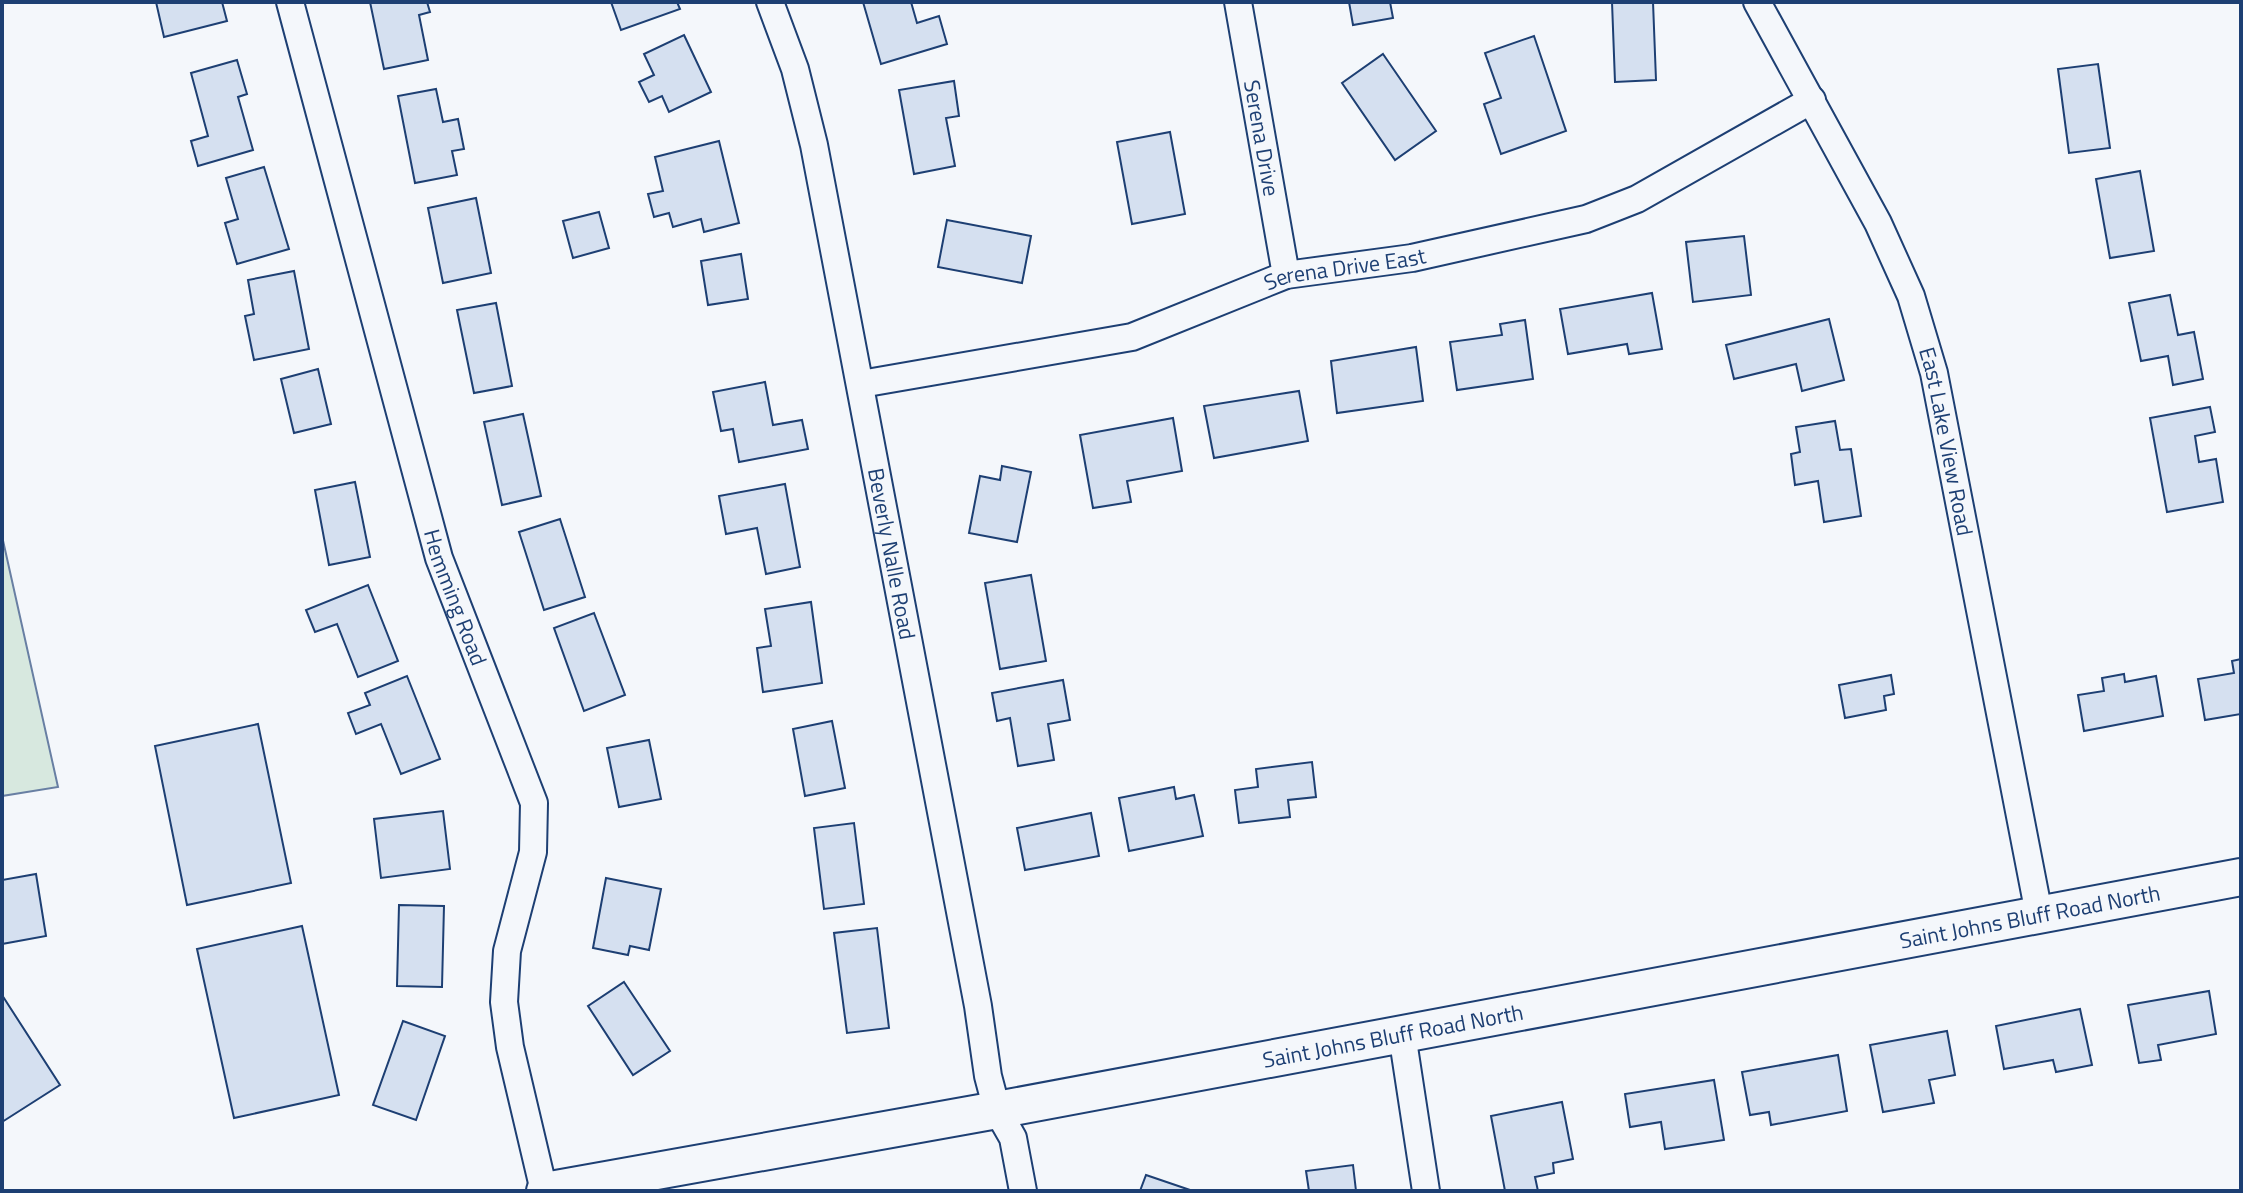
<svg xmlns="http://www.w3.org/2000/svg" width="2243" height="1193" viewBox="0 0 2243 1193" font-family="'Titillium Web',sans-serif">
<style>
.green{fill:#d7e8df;stroke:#687fa3;stroke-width:2}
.building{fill:#d5e0f0;stroke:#1d3f73;stroke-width:2}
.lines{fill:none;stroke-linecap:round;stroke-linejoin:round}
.street-casing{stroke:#1d3f73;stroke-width:30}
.secondary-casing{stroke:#1d3f73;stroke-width:40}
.street{stroke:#f4f7fb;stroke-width:26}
.secondary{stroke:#f4f7fb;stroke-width:36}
.labels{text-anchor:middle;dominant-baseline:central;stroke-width:6;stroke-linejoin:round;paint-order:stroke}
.street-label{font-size:22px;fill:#1d3f73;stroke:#f4f7fb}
</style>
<rect width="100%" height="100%" fill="#f4f7fb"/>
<path class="green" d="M 2,536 L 58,787 L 2,796 Z"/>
<g class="building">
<path d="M 156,2 L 222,2 L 227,21 L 164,37 Z"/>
<path d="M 370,2 L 427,2 L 430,12 L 419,15 L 428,60 L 384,69 Z"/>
<path d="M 611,2 L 677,2 L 680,9 L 621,30 Z"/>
<path d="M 863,2 L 911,2 L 917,23 L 939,16 L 947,44 L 881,64 Z"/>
<path d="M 1349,2 L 1390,2 L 1393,18 L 1353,25 Z"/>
<path d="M 1612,2 L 1653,2 L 1656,80 L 1615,82 Z"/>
<path d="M 684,35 L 711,92 L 669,112 L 662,96 L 649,102 L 639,82 L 654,75 L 644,54 Z"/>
<path d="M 1534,36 L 1566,131 L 1501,154 L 1484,104 L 1501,98 L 1485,53 Z"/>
<path d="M 1383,54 L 1436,131 L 1395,160 L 1342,83 Z"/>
<path d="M 237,60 L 247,94 L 238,97 L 253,150 L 198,166 L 191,141 L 208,136 L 191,73 Z"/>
<path d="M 2098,64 L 2110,148 L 2069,153 L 2058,69 Z"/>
<path d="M 954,81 L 959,116 L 946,118 L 955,166 L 914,174 L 899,90 Z"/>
<path d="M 436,89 L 443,122 L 458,119 L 464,149 L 452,151 L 457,175 L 415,183 L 398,96 Z"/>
<path d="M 1170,132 L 1185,214 L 1132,224 L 1117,142 Z"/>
<path d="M 719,141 L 739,223 L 704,232 L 701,219 L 673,227 L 669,213 L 654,217 L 648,194 L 663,191 L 655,157 Z"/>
<path d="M 264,167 L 289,249 L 237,264 L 225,223 L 238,219 L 226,178 Z"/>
<path d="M 2140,171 L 2154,251 L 2110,258 L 2096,179 Z"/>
<path d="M 476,198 L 491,273 L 443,283 L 428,208 Z"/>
<path d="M 599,212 L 609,248 L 573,258 L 563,221 Z"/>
<path d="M 947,220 L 1031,236 L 1022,283 L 938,267 Z"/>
<path d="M 1744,236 L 1751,295 L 1693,302 L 1686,242 Z"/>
<path d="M 741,254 L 748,299 L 708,305 L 701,261 Z"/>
<path d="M 294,271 L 309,349 L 254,360 L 245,316 L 254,314 L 248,280 Z"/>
<path d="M 1652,293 L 1662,349 L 1629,354 L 1627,344 L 1568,354 L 1560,309 Z"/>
<path d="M 2170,295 L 2178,335 L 2194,332 L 2203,379 L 2173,385 L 2168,356 L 2141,361 L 2129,303 Z"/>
<path d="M 496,303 L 512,386 L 474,393 L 457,310 Z"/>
<path d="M 1829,319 L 1844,380 L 1802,391 L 1796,364 L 1734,379 L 1726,345 Z"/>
<path d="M 1525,320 L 1533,379 L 1457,390 L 1450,342 L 1502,335 L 1500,324 Z"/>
<path d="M 1416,347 L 1423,401 L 1337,413 L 1331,361 Z"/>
<path d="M 318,369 L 331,424 L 294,433 L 281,379 Z"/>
<path d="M 765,382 L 773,425 L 802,420 L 808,449 L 739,462 L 733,429 L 721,431 L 713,392 Z"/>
<path d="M 1299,391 L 1308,441 L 1214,458 L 1204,406 Z"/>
<path d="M 2210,407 L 2215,432 L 2195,436 L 2199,462 L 2216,459 L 2223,502 L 2167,512 L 2150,418 Z"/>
<path d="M 523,414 L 541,496 L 502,505 L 484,422 Z"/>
<path d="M 1173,418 L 1182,471 L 1127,481 L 1131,502 L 1093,508 L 1080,435 Z"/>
<path d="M 1835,421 L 1840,450 L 1851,449 L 1861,516 L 1824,522 L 1818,481 L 1795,485 L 1791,454 L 1800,452 L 1796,427 Z"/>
<path d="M 1002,466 L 1031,472 L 1017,542 L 969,533 L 980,476 L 1000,480 Z"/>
<path d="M 355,482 L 370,557 L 329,565 L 315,490 Z"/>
<path d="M 785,484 L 800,567 L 766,574 L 757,528 L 726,534 L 719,496 Z"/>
<path d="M 560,519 L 585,597 L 544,610 L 519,532 Z"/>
<path d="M 1031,575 L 1046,661 L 1000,669 L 985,583 Z"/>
<path d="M 368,585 L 398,661 L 358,677 L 337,624 L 315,632 L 306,610 Z"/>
<path d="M 811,602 L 822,683 L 763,692 L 757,648 L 771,646 L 765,609 Z"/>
<path d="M 594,613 L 625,695 L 584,711 L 554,628 Z"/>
<path d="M 2241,659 L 2241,714 L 2205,720 L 2198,679 L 2234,673 L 2232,661 Z"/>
<path d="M 2124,674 L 2125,682 L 2156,676 L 2163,716 L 2084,731 L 2078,695 L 2104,691 L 2102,678 Z"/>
<path d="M 1891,675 L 1894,694 L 1884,696 L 1886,710 L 1845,718 L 1839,685 Z"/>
<path d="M 407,676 L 440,759 L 401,774 L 381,724 L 356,734 L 348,713 L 370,705 L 365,693 Z"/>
<path d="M 1063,680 L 1070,720 L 1048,724 L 1054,760 L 1018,766 L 1010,718 L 997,721 L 992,693 Z"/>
<path d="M 832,721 L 845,788 L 805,796 L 793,729 Z"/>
<path d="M 258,724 L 291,883 L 187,905 L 155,746 Z"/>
<path d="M 649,740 L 661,799 L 619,807 L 607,748 Z"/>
<path d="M 1312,762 L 1316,797 L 1288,800 L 1290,817 L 1239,823 L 1235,790 L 1258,787 L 1256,769 Z"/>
<path d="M 1174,787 L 1176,799 L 1194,795 L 1203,836 L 1129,851 L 1119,798 Z"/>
<path d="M 443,811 L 450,869 L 381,878 L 374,819 Z"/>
<path d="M 1091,813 L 1099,856 L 1025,870 L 1017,828 Z"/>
<path d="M 854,823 L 864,904 L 824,909 L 814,828 Z"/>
<path d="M 36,874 L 46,936 L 2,944 L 2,880 Z"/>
<path d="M 606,878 L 661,889 L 649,950 L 630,946 L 628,955 L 593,948 Z"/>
<path d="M 399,905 L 444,906 L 442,987 L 397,986 Z"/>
<path d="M 302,926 L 339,1095 L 234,1118 L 197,949 Z"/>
<path d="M 877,928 L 889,1028 L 847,1033 L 834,933 Z"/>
<path d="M 624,982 L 670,1051 L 633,1075 L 588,1006 Z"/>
<path d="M 2209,991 L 2216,1034 L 2158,1045 L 2161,1060 L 2139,1063 L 2128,1005 Z"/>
<path d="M 2,995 L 60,1085 L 2,1122 Z"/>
<path d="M 2080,1009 L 2092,1065 L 2056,1072 L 2053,1060 L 2004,1069 L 1996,1026 Z"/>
<path d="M 403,1021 L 445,1036 L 416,1120 L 373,1105 Z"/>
<path d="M 1947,1031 L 1955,1075 L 1929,1080 L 1934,1103 L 1883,1112 L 1870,1045 Z"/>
<path d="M 1838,1055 L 1847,1111 L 1771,1125 L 1769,1112 L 1750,1115 L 1742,1072 Z"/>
<path d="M 1714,1080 L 1724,1140 L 1665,1149 L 1661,1122 L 1630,1127 L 1625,1094 Z"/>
<path d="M 1562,1102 L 1573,1159 L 1553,1163 L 1554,1173 L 1535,1177 L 1538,1191 L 1505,1191 L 1491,1116 Z"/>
<path d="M 1353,1165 L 1356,1191 L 1309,1191 L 1306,1171 Z"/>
<path d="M 1146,1175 L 1193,1191 L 1140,1191 Z"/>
</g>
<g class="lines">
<defs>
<g id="street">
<path id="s1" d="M 290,2 L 439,558 L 534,803 L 533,852 L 507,951 L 504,1002 L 510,1047 L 544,1191"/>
<path id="s2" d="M 770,2 L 795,69 L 814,145 L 978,1006 L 988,1076 L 997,1110 L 1013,1138 L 1023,1191"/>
<path id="s3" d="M 1238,2 L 1286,275"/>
<path id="s4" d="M 1757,2 L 1878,223 L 1911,296 L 1934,373 L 2039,914"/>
<path id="s5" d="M 861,384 L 1132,337 L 1286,275 L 1412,258 L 1586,219 L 1637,199 L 1812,100"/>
<path d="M 1402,1034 L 1426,1191"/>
</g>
<g id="secondary">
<path id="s6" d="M 545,1191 L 997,1110 L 2241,877"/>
</g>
</defs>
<use href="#street" class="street-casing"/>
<use href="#secondary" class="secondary-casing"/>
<use href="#street" class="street"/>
<use href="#secondary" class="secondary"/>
</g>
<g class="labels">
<g class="street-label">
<text stroke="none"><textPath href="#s3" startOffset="138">Serena Drive</textPath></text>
<text stroke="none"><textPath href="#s5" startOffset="500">Serena Drive East</textPath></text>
<text stroke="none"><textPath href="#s4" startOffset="482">East Lake View Road</textPath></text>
<text stroke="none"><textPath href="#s2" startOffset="566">Beverly Nalle Road</textPath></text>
<text stroke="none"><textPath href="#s1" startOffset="618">Hemming Road</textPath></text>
<text stroke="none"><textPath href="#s6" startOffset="1510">Saint Johns Bluff Road North</textPath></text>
<text stroke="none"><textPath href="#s6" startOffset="862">Saint Johns Bluff Road North</textPath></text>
</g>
</g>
<rect width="2243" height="1193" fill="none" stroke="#1d3f73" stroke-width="8"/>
</svg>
